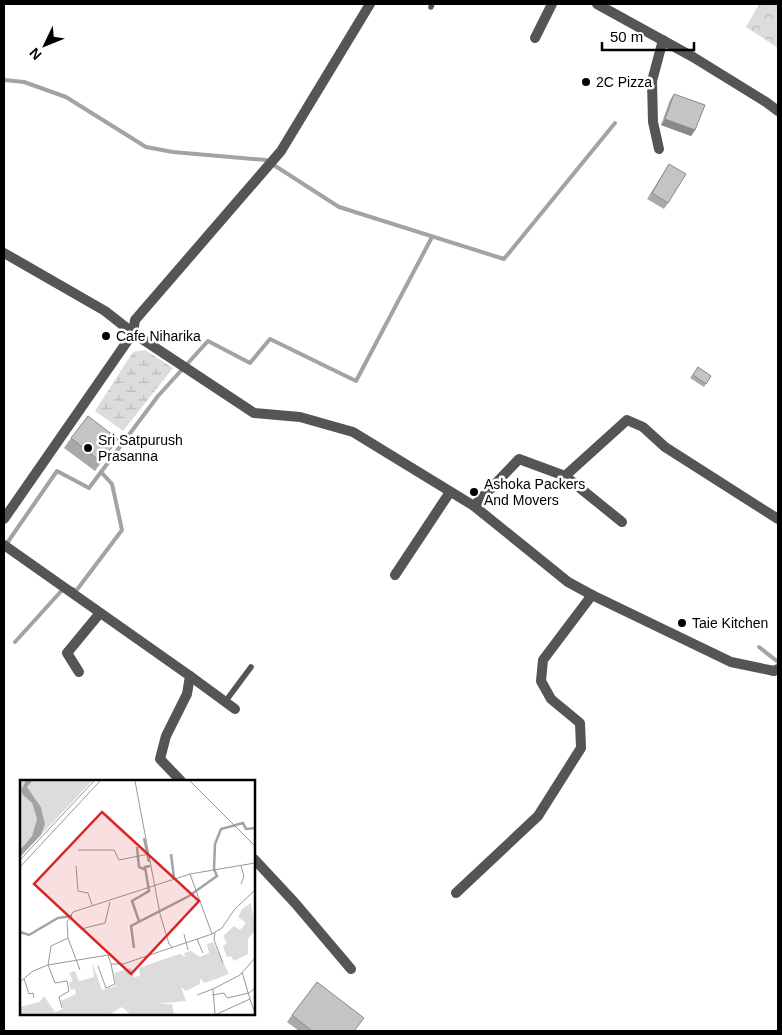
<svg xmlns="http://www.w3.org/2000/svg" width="782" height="1035" viewBox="0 0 782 1035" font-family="Helvetica,sans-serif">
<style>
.forest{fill:url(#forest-crowns)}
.wetland{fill:url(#wetland-marsh)}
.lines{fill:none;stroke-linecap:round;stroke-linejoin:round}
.stream{stroke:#a3a3a3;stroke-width:4}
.lane{stroke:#555;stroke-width:5.5}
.street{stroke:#555;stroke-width:10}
.wall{fill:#a9a9a9}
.shaded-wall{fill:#898989}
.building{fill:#c4c4c4;stroke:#898989}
.poi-dot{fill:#000;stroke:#fff;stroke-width:2}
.labels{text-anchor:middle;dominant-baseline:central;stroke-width:5;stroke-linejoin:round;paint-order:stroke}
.poi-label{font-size:14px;fill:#000;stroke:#fff;text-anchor:start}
.inset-river{fill:none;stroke:#a3a3a3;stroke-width:2.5}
.inset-road{fill:none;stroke:#999;stroke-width:1}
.view{fill:#d62828;fill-opacity:0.15;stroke:#d62828;stroke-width:2.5}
.inset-edge{fill:none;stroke:#000;stroke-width:2.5}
</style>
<defs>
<pattern id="forest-crowns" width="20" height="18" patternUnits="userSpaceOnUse" patternTransform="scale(1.25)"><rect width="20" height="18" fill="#dcdcdc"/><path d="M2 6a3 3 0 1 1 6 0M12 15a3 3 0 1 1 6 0" fill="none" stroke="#bbb"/></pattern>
<pattern id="wetland-marsh" width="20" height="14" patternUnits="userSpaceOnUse" patternTransform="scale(1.25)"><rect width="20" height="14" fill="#dcdcdc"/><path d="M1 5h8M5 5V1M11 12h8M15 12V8" fill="none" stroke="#bbb"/></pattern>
</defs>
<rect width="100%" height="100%" fill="#fff"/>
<path class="forest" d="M 759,4 L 778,4 L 778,48 L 746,27 Z"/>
<path class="wetland" d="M 145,350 L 173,368 L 123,431 L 95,411 L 133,352 Z"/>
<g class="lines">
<g class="stream">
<path d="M 4,80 L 24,82 L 66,97 L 146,147 L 173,152 L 266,160 L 339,207 L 504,259 L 615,123"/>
<path d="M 5,546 L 57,471 L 89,488 L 158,396 L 208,341 L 250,363 L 270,339 L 356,381 L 432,237"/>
<path d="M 73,589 L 76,591 L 122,530 L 112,484 L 101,472"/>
<path d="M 15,642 L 64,588"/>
<path d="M 759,647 L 778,662"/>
</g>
<g class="lane">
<path d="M 431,7 L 432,4"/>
<path d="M 225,702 L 251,667"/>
</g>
<g class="street">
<path d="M 597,4 L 693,57 L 766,102 L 778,111"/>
<path d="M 535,38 L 552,4"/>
<path d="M 659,149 L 653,122 L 652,81 L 663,40"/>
<path d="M 4,253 L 105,311 L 133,333 L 254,413 L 300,417 L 353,432 L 474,506 L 568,582 L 592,595 L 731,662 L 774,671 L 778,669"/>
<path d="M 565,476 L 622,522"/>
<path d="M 474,506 L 519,459 L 565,476 L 627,420 L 643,427 L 665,447 L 778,519"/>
<path d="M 4,519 L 133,333 L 135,320 L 281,151 L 370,4"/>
<path d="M 4,545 L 190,676 L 187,694 L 166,736 L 160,759 L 181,781"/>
<path d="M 395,575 L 450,492"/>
<path d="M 79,672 L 67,653 L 100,613"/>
<path d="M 190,676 L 235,709"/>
<path d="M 254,859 L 295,903 L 351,969"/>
<path d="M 456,893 L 538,816 L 581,748 L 580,723 L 551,699 L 541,681 L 543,660 L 592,595"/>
</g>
</g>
<g class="wall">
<path d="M 674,94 L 695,130 L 691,136 L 661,125 L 670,100 Z"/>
<path d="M 669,164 L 668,203 L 664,209 L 647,199 Z"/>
<path d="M 698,367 L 711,376 L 704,387 L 690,378 Z"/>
<path d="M 71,438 L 118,439 L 95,471 L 64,448 Z"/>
<path d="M 292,1015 L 354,1031 L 299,1031 L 287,1022 Z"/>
</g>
<path class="shaded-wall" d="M 665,119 L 695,130 L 691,136 L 661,125 Z"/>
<g class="building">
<path d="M 674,94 L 705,105 L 695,130 L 665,119 Z"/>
<path d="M 669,164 L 686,174 L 668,203 L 652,193 Z"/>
<path d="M 698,367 L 711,376 L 706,384 L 693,375 Z"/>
<path d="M 88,416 L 118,439 L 101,462 L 71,438 Z"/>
<path d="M 317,982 L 364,1018 L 354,1031 L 312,1031 L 292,1015 Z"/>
</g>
<g class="poi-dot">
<circle cx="586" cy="82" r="5"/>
<circle cx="106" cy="336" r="5"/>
<circle cx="88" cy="448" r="5"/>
<circle cx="474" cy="492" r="5"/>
<circle cx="682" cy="623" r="5"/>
</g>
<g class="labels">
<g class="poi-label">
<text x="596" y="82">2C Pizza</text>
<text x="116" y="336">Cafe Niharika</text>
<text x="98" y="440">Sri Satpurush<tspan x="98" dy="16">Prasanna</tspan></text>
<text x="484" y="484">Ashoka Packers<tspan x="484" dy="16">And Movers</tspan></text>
<text x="692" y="623">Taie Kitchen</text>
</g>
</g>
<g transform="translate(20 780)">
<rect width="235" height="235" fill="#fff"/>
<path d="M 135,224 L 152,224 L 154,234 L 118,234 L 127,232 Z" fill="#dcdcdc"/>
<path d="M 231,123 L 235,150 L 228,159 L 228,174 L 214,181 L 211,176 L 207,177 L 203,166 L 207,163 L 203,156 L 214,146 L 220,150 L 226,143 L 218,137 L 222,129 ZM 193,162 L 209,194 L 185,203 L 180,199 L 180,204 L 166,211 L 161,207 L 166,221 L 135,224 L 130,231 L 118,234 L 110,234 L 102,227 L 90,234 L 0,234 L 0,227 L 19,222 L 24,216 L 35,232 L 43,229 L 41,221 L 56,214 L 55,209 L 51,210 L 49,203 L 53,201 L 49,193 L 55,191 L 59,201 L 74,197 L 72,182 L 82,210 L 96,206 L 94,193 L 111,188 L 114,197 L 120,196 L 119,188 L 144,179 L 160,174 L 165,177 L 164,173 L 171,171 L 180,177 L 189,173 L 187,164 Z" fill="#dcdcdc"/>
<path d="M 0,1 L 6,1 L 3,15 L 12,23 L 17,39 L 12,56 L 0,70 ZM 12,1 L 72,1 L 21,55 L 25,44 L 21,27 L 7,7 Z" fill="#dcdcdc"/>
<path d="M 6,1 L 12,1 L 7,7 L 21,27 L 25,44 L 21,55 L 0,77 L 0,70 L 12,56 L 17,39 L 12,23 L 3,15 L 1,10 Z" fill="#a3a3a3"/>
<path class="inset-river" d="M 124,58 L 129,82M 117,67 L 119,87 L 126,90M 151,74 L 154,98M 119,141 L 112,121 L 129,111 L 125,87 L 130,86M 0,152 L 9,155 L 38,138 L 52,136M 114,168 L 111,146 L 169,116 L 197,96 L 194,89 L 195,64 L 201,49 L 223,43 L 226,49 L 235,48"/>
<path class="inset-road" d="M 115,1 L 140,134 L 149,164 L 153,168M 170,1 L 235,66M 58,70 L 94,70 L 99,80 L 129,74M 0,80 L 74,1M 56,86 L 58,111 L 68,113 L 72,125M 221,86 L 224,96 L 221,104M 0,87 L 80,1M 170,94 L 192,154M 61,149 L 85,143 L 90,122M 195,152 L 194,160 L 203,183M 164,154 L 168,170M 48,158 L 60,190M 177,159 L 183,173M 78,186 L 86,208 L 95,204 L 91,184M 222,192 L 230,219M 4,199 L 9,214 L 13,213 L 14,218M 0,202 L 13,191 L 28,185 L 31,166 L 48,158 L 47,142 L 53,132 L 170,94 L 235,83M 177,215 L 193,209M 192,215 L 204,213 L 207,218 L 229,213 L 235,208M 42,228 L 39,217 L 49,211 L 47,201 L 35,203 L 28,185 L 88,175 L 91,184 L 103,184 L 192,154 L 202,148 L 214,130 L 235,110M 195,234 L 193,209 L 220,195 L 235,178M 197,234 L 230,219 L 235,233"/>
<path class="view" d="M 82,32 L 179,121 L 111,194 L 14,104 Z"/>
<rect width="235" height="235" class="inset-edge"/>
</g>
<rect width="782" height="1035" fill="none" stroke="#000000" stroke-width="10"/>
<g transform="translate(45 45) rotate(227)" stroke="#ffffff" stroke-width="4" paint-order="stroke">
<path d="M0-4L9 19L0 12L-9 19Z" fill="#000000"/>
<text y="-8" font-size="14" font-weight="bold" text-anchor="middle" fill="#000000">N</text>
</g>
<path d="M602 42v8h92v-8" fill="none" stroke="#000000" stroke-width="2.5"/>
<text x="610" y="42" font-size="15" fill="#000000" stroke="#ffffff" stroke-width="4" paint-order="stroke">50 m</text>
</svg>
